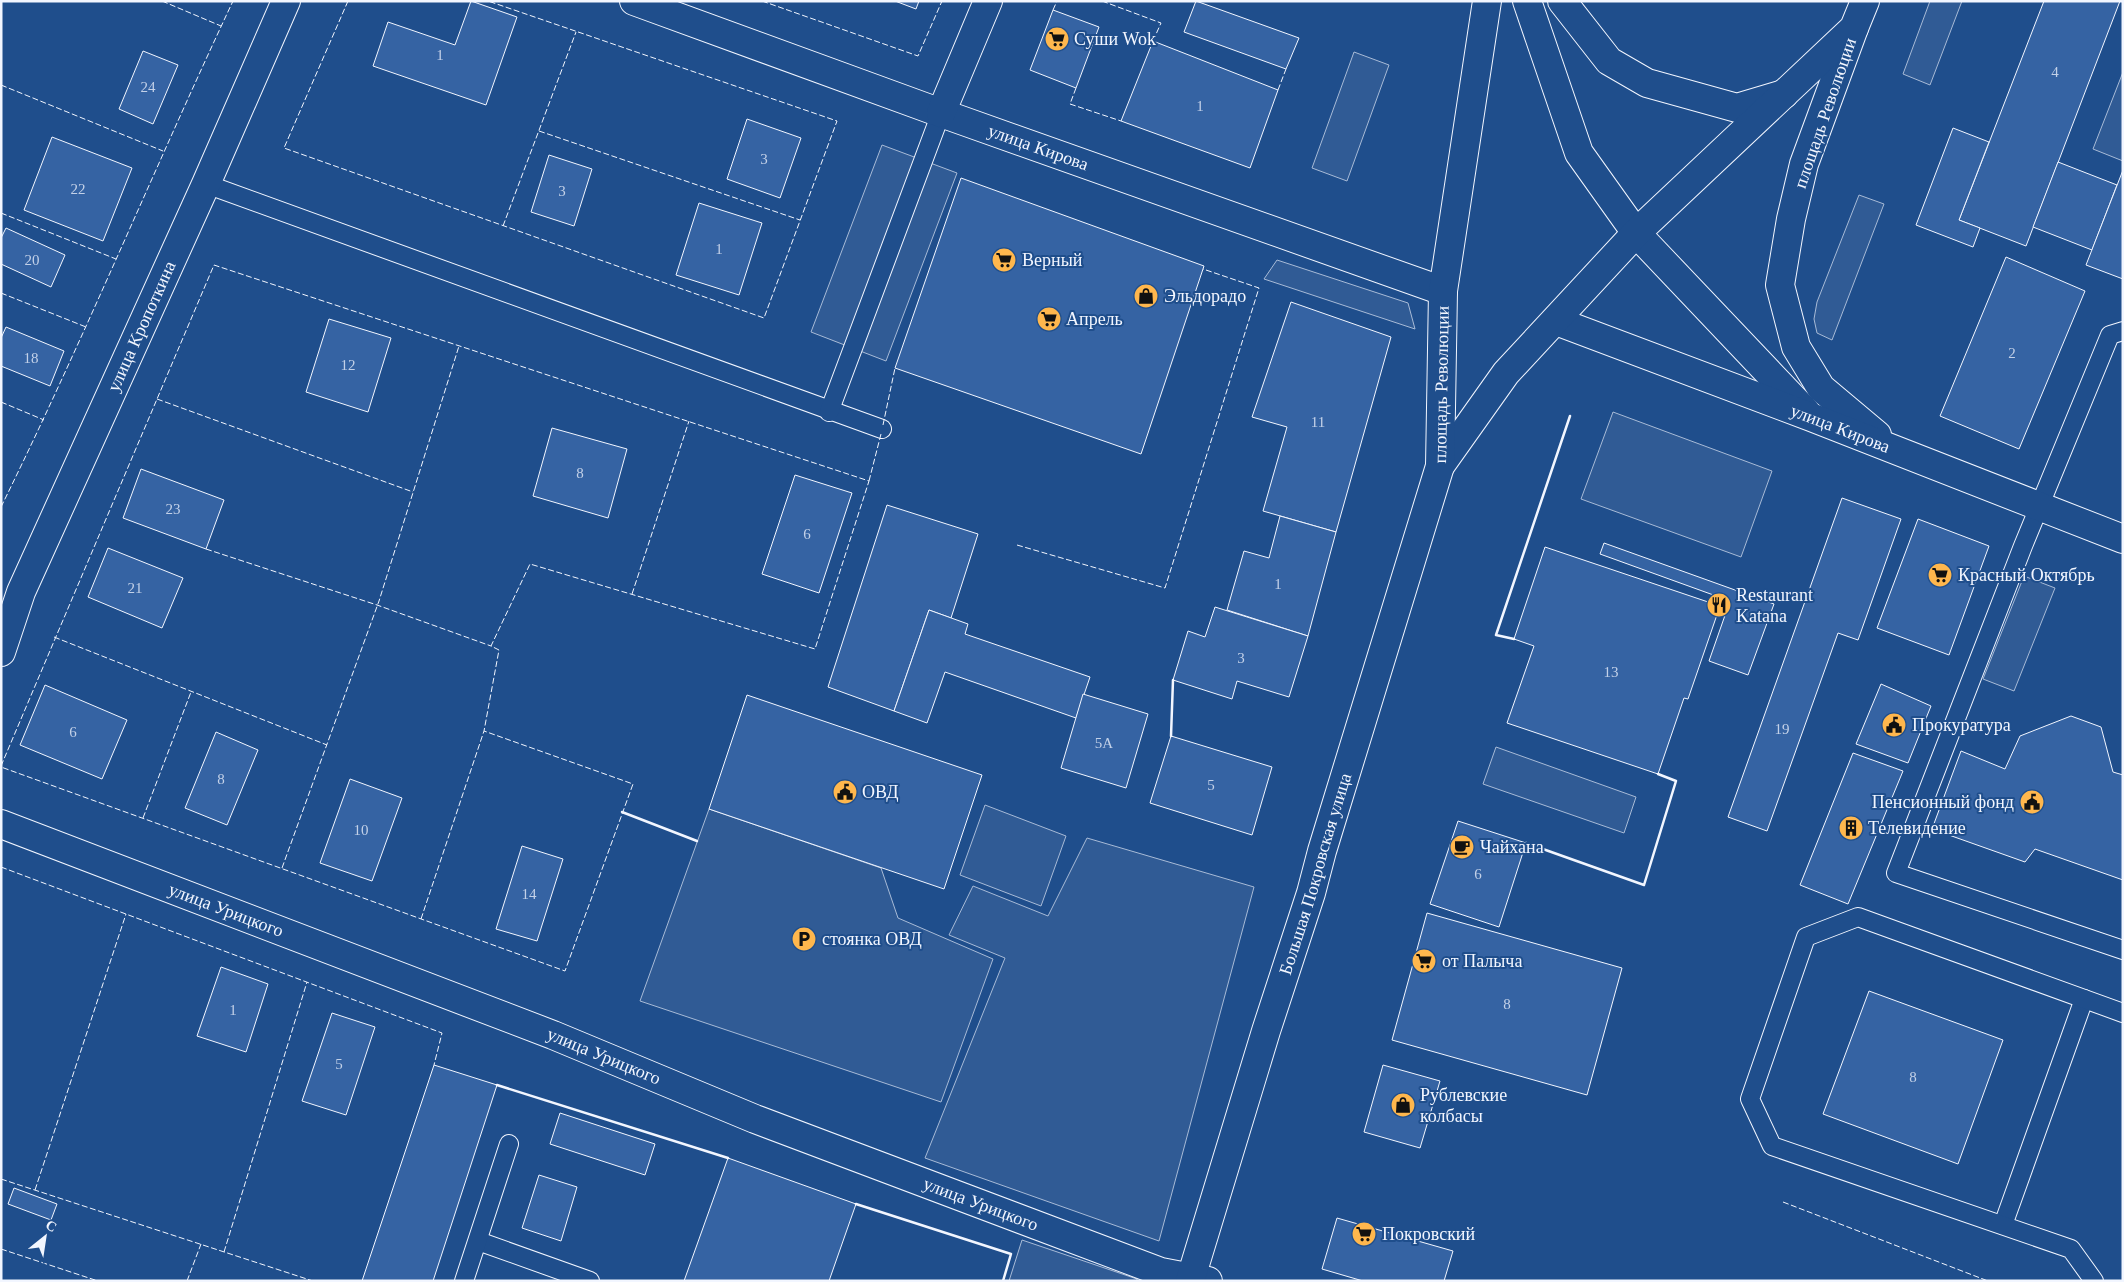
<svg xmlns="http://www.w3.org/2000/svg" width="2124" height="1282" viewBox="0 0 2124 1282" font-family="Georgia,serif">
<style>
.built{fill:#305b95;stroke:#a8bbd7}
.building{fill:#3563a3;stroke:#f2f6ff}
.lines{fill:none;stroke-linecap:round;stroke-linejoin:round}
.service-casing{stroke:#f2f6ff;stroke-width:20}
.minor-casing{stroke:#f2f6ff;stroke-width:30}
.tertiary-casing{stroke:#f2f6ff;stroke-width:30}
.secondary-casing{stroke:#f2f6ff;stroke-width:30}
.service{stroke:#1f4e8c;stroke-width:18}
.minor{stroke:#1f4e8c;stroke-width:28}
.tertiary{stroke:#1f4e8c;stroke-width:28}
.secondary{stroke:#1f4e8c;stroke-width:28}
.fence{stroke:#f2f6ff;stroke-width:1;stroke-dasharray:6 2.5;stroke-linecap:butt}
.wall{stroke:#f2f6ff;stroke-width:2.5}
.labels{text-anchor:middle;dominant-baseline:central;stroke-width:4;stroke-linejoin:round;paint-order:stroke}
.number-label{font-size:15px;fill:#c3d1e8}
.poi-label{font-size:18px;fill:#f2f6ff;stroke:#1f4e8c;text-anchor:start}
.street-label{font-size:18px;fill:#f2f6ff;stroke:#1f4e8c}
</style>
<rect width="100%" height="100%" fill="#1f4e8c"/>
<g class="built">
<path d="M 1930,1 L 1962,1 L 1930,85 L 1903,74 Z"/>
<path d="M 1354,52 L 1389,65 L 1347,181 L 1312,168 Z"/>
<path d="M 2123,72 L 2123,161 L 2093,149 Z"/>
<path d="M 882,145 L 957,173 L 886,361 L 811,332 Z"/>
<path d="M 1859,195 L 1884,204 L 1832,340 L 1817,333 L 1814,319 L 1817,302 Z"/>
<path d="M 1277,260 L 1408,303 L 1415,329 L 1264,279 Z"/>
<path d="M 1613,412 L 1772,471 L 1741,557 L 1581,499 Z"/>
<path d="M 2024,576 L 2055,588 L 2014,691 L 1983,679 Z"/>
<path d="M 1496,747 L 1636,797 L 1624,833 L 1483,784 Z"/>
<path d="M 985,805 L 1066,836 L 1041,906 L 960,875 Z"/>
<path d="M 709,809 L 881,868 L 898,918 L 993,959 L 941,1102 L 640,1001 Z"/>
<path d="M 1087,838 L 1254,887 L 1159,1241 L 925,1158 L 1005,958 L 949,935 L 973,886 L 1048,916 Z"/>
<path d="M 1022,1240 L 1137,1279 L 1137,1281 L 1009,1281 Z"/>
</g>
<g class="building">
<path d="M 471,1 L 517,17 L 486,105 L 373,66 L 388,22 L 455,45 Z"/>
<path d="M 895,1 L 919,1 L 916,9 Z"/>
<path d="M 1196,1 L 1299,38 L 1286,69 L 1184,32 Z"/>
<path d="M 2044,1 L 2120,1 L 2026,246 L 1959,220 Z"/>
<path d="M 1053,10 L 1099,27 L 1076,88 L 1030,70 Z"/>
<path d="M 1153,41 L 1278,90 L 1250,168 L 1121,121 Z"/>
<path d="M 143,51 L 178,65 L 153,124 L 119,109 Z"/>
<path d="M 747,119 L 801,138 L 780,198 L 727,179 Z"/>
<path d="M 1953,128 L 1989,142 L 1959,220 L 1980,228 L 1973,247 L 1916,225 Z"/>
<path d="M 52,137 L 132,168 L 103,241 L 24,210 Z"/>
<path d="M 549,155 L 592,169 L 574,226 L 531,212 Z"/>
<path d="M 2058,162 L 2117,185 L 2092,250 L 2033,227 Z"/>
<path d="M 2123,170 L 2123,279 L 2086,265 Z"/>
<path d="M 961,178 L 1204,266 L 1141,454 L 895,368 Z"/>
<path d="M 699,203 L 762,223 L 739,295 L 676,275 Z"/>
<path d="M 6,228 L 65,255 L 51,287 L 1,264 L 1,238 Z"/>
<path d="M 2006,257 L 2085,291 L 2019,449 L 1940,416 Z"/>
<path d="M 1291,302 L 1391,337 L 1336,532 L 1263,511 L 1287,427 L 1252,417 Z"/>
<path d="M 329,319 L 391,338 L 368,412 L 306,392 Z"/>
<path d="M 6,327 L 64,351 L 50,386 L 1,366 L 1,338 Z"/>
<path d="M 552,428 L 627,449 L 608,518 L 533,496 Z"/>
<path d="M 141,469 L 224,500 L 206,549 L 123,518 Z"/>
<path d="M 795,475 L 852,493 L 819,593 L 762,574 Z"/>
<path d="M 1842,498 L 1901,519 L 1858,640 L 1838,633 L 1767,831 L 1728,817 Z"/>
<path d="M 887,505 L 978,534 L 951,618 L 929,610 L 894,711 L 828,687 Z"/>
<path d="M 1280,516 L 1336,532 L 1308,636 L 1227,610 L 1244,551 L 1269,558 Z"/>
<path d="M 1918,519 L 1989,546 L 1949,655 L 1877,628 Z"/>
<path d="M 1604,543 L 1774,604 L 1748,675 L 1709,661 L 1730,601 L 1600,554 Z"/>
<path d="M 1545,547 L 1720,606 L 1688,699 L 1684,698 L 1658,774 L 1507,723 L 1534,646 L 1514,639 Z"/>
<path d="M 108,548 L 183,578 L 162,628 L 88,597 Z"/>
<path d="M 1215,607 L 1308,636 L 1289,697 L 1237,681 L 1232,699 L 1173,680 L 1188,631 L 1205,637 Z"/>
<path d="M 929,610 L 968,624 L 965,634 L 1090,677 L 1076,718 L 945,672 L 927,723 L 894,711 Z"/>
<path d="M 1881,684 L 1931,706 L 1908,763 L 1856,744 Z"/>
<path d="M 45,685 L 127,720 L 102,779 L 20,745 Z"/>
<path d="M 1083,694 L 1148,714 L 1126,788 L 1061,768 Z"/>
<path d="M 747,695 L 982,775 L 944,889 L 709,809 Z"/>
<path d="M 2071,716 L 2101,727 L 2113,772 L 2123,775 L 2123,880 L 2035,849 L 2025,862 L 1932,829 L 1961,751 L 2005,769 L 2020,736 Z"/>
<path d="M 216,732 L 258,750 L 227,825 L 185,808 Z"/>
<path d="M 1171,736 L 1272,767 L 1252,835 L 1150,803 Z"/>
<path d="M 1853,753 L 1903,771 L 1848,904 L 1800,885 Z"/>
<path d="M 350,779 L 402,798 L 372,881 L 320,863 Z"/>
<path d="M 1458,821 L 1526,843 L 1499,927 L 1430,904 Z"/>
<path d="M 522,846 L 563,859 L 537,941 L 496,929 Z"/>
<path d="M 1427,913 L 1622,968 L 1587,1095 L 1392,1040 Z"/>
<path d="M 221,967 L 268,984 L 246,1052 L 197,1036 Z"/>
<path d="M 1869,991 L 2003,1040 L 1958,1164 L 1823,1114 Z"/>
<path d="M 332,1013 L 375,1027 L 346,1115 L 302,1101 Z"/>
<path d="M 434,1065 L 497,1085 L 433,1281 L 362,1281 Z"/>
<path d="M 1383,1065 L 1440,1081 L 1420,1148 L 1364,1132 Z"/>
<path d="M 560,1113 L 655,1144 L 645,1175 L 550,1144 Z"/>
<path d="M 728,1158 L 856,1204 L 829,1281 L 684,1281 Z"/>
<path d="M 539,1175 L 577,1187 L 561,1241 L 522,1228 Z"/>
<path d="M 14,1188 L 57,1204 L 51,1220 L 8,1204 Z"/>
<path d="M 1337,1218 L 1453,1251 L 1444,1281 L 1363,1281 L 1322,1269 Z"/>
</g>
<g class="lines">
<defs>
<g id="service">
<path d="M 206,184 L 882,429"/>
<path d="M 2123,331 L 2110,335 L 2023,546 L 1896,873 L 2123,950"/>
<path d="M 829,412 L 941,113"/>
<path d="M 2003,1225 L 2084,999"/>
<path d="M 478,1241 L 590,1281"/>
<path d="M 464,1281 L 509,1144"/>
<path d="M 2094,1281 L 2071,1249 L 1772,1146 L 1750,1099 L 1806,937 L 1858,917 L 2123,1013"/>
</g>
<g id="minor">
<path id="s1" d="M 634,1 L 941,113 L 1443,291"/>
<path d="M 941,113 L 988,1"/>
<path id="s2" d="M 1,824 L 553,1035 L 755,1119 L 1161,1272 L 1208,1281"/>
</g>
<g id="tertiary">
<path d="M 1527,1 L 1579,153 L 1636,233 L 1806,412"/>
<path d="M 1562,1 L 1609,61 L 1647,83 L 1737,108 L 1784,94"/>
<path d="M 1854,28 L 1804,164 L 1791,219 L 1780,285 L 1796,347 L 1821,388 L 1877,435"/>
<path id="s3" d="M 1556,321 L 1811,417 L 2123,539"/>
<path id="s4" d="M 1,652 L 21,592 L 206,184 L 286,1"/>
</g>
<g id="secondary">
<path d="M 1440,466 L 1506,373 L 1636,233 L 1854,28 L 1865,1"/>
<path id="s5" d="M 1190,1281 L 1266,1031 L 1311,893 L 1322,851 L 1440,466 L 1443,291 L 1487,1"/>
</g>
</defs>
<use href="#service" class="service-casing"/>
<use href="#minor" class="minor-casing"/>
<use href="#tertiary" class="tertiary-casing"/>
<use href="#secondary" class="secondary-casing"/>
<use href="#service" class="service"/>
<use href="#minor" class="minor"/>
<use href="#tertiary" class="tertiary"/>
<use href="#secondary" class="secondary"/>
<g class="fence">
<path d="M 162,1 L 221,26"/>
<path d="M 348,1 L 284,148 L 764,318 L 837,121 L 488,1"/>
<path d="M 762,1 L 918,56 L 942,1"/>
<path d="M 1102,1 L 1161,23 L 1153,41"/>
<path d="M 1053,10 L 1057,1"/>
<path d="M 1,85 L 163,151"/>
<path d="M 1076,88 L 1070,104 L 1121,121"/>
<path d="M 1278,90 L 1286,69"/>
<path d="M 539,131 L 800,220"/>
<path d="M 1,213 L 116,259"/>
<path d="M 503,226 L 576,32"/>
<path d="M 1,293 L 86,327"/>
<path d="M 157,399 L 413,492"/>
<path d="M 1,402 L 44,420"/>
<path d="M 883,425 L 895,368"/>
<path d="M 869,481 L 881,434"/>
<path d="M 1,507 C 83,341 154,169 233,1"/>
<path d="M 1017,545 L 1165,588 L 1259,288 L 1203,269"/>
<path d="M 206,549 L 377,605 L 491,646"/>
<path d="M 632,594 L 689,421"/>
<path d="M 54,637 L 327,745"/>
<path d="M 1,766 L 214,265 L 869,481 L 815,649 L 530,564 L 491,646 L 499,650 L 484,731 L 633,784 L 565,971 L 1,767"/>
<path d="M 143,818 L 191,692"/>
<path d="M 1,867 L 442,1033 L 434,1065"/>
<path d="M 282,868 L 379,601 L 459,346"/>
<path d="M 421,919 L 484,731"/>
<path d="M 1,1179 L 313,1281"/>
<path d="M 35,1190 L 126,914"/>
<path d="M 1783,1202 L 1988,1281"/>
<path d="M 1,1249 L 98,1281"/>
<path d="M 224,1252 L 307,982"/>
<path d="M 187,1281 L 201,1244"/>
</g>
<g class="wall">
<path d="M 1514,639 L 1496,635 L 1570,416"/>
<path d="M 1171,736 L 1173,680"/>
<path d="M 622,812 L 697,841"/>
<path d="M 1526,843 L 1644,885 L 1676,781 L 1658,774"/>
<path d="M 497,1085 L 728,1158"/>
<path d="M 856,1204 L 1011,1254 L 1003,1281"/>
</g>
</g>
<defs>
<symbol id="supermarket-disc" viewBox="-11 -11 22 22"><circle r="9.5" fill="#ffb74d" stroke="#1f4e8c"/><path d="M-6-5.5h2.5l.6 2H6L4.5 2H-2.5L-4.4-4H-6ZM-1.5 3.2a1.3 1.3 0 1 0 .1 0ZM3 3.2a1.3 1.3 0 1 0 .1 0Z" fill="#111"/></symbol>
<symbol id="shop-disc" viewBox="-11 -11 22 22"><circle r="9.5" fill="#ffb74d" stroke="#1f4e8c"/><path d="M-5-2.5h2.3a2.7 3.5 0 0 1 5.4 0H5L5.5 6h-11ZM-1.5-2.5h3a1.5 2.3 0 0 0-3 0Z" fill="#111"/></symbol>
<symbol id="restaurant-disc" viewBox="-11 -11 22 22"><circle r="9.5" fill="#ffb74d" stroke="#1f4e8c"/><path d="M-5-6h1v4h1v-4h1v4h1v-4h1v5L-1.5 .5V6h-2V.5L-5-1ZM5-6V6H3V1.5H1.5Q1.5-4 5-6Z" fill="#111"/></symbol>
<symbol id="civic-disc" viewBox="-11 -11 22 22"><circle r="9.5" fill="#ffb74d" stroke="#1f4e8c"/><path d="M-.6-6.5H3V-4.5H.6V-3L4-1V1h2V6H-6V1h2V-1L-.6-3ZM-1.2 2.5V6h2.4V2.5Z" fill="#111"/></symbol>
<symbol id="building-disc" viewBox="-11 -11 22 22"><circle r="9.5" fill="#ffb74d" stroke="#1f4e8c"/><path d="M-4-6H4V6H1V3H-1V6H-4ZM-2.5-4.3h1.7v1.8h-1.7ZM.8-4.3h1.7v1.8H.8ZM-2.5-1h1.7V.8h-1.7ZM.8-1h1.7V.8H.8Z" fill="#111"/></symbol>
<symbol id="cafe-disc" viewBox="-11 -11 22 22"><circle r="9.5" fill="#ffb74d" stroke="#1f4e8c"/><path d="M-5.5-4.5H6V0H3Q3 3.5 0 3.5H-2.5Q-5.5 3.5-5.5 0ZM3-3.2v2h1.7v-2ZM-6 4.5H4V6H-6Z" fill="#111"/></symbol>
<symbol id="parking-disc" viewBox="-11 -11 22 22"><circle r="9.5" fill="#ffb74d" stroke="#1f4e8c"/><path d="M-3.5-5.5H1a3.5 3.5 0 0 1 0 7H-1V5.5H-3.5ZM-1-3.4V-.6H.8a1.4 1.4 0 0 0 0-2.8Z" fill="#111"/></symbol>
</defs>
<g fill-rule="evenodd">
<use href="#supermarket-disc" x="1043" y="25" width="28" height="28"/>
<use href="#supermarket-disc" x="990" y="246" width="28" height="28"/>
<use href="#shop-disc" x="1132" y="282" width="28" height="28"/>
<use href="#supermarket-disc" x="1035" y="305" width="28" height="28"/>
<use href="#supermarket-disc" x="1926" y="561" width="28" height="28"/>
<use href="#restaurant-disc" x="1705" y="591" width="28" height="28"/>
<use href="#civic-disc" x="1880" y="711" width="28" height="28"/>
<use href="#civic-disc" x="831" y="778" width="28" height="28"/>
<use href="#civic-disc" x="2018" y="788" width="28" height="28"/>
<use href="#building-disc" x="1837" y="814" width="28" height="28"/>
<use href="#cafe-disc" x="1448" y="833" width="28" height="28"/>
<use href="#parking-disc" x="790" y="925" width="28" height="28"/>
<use href="#supermarket-disc" x="1410" y="947" width="28" height="28"/>
<use href="#shop-disc" x="1389" y="1091" width="28" height="28"/>
<use href="#supermarket-disc" x="1350" y="1220" width="28" height="28"/>
</g>
<g class="labels">
<g class="number-label">
<text x="440" y="55">1</text>
<text x="2055" y="72">4</text>
<text x="148" y="87">24</text>
<text x="1200" y="106">1</text>
<text x="764" y="159">3</text>
<text x="78" y="189">22</text>
<text x="562" y="191">3</text>
<text x="719" y="249">1</text>
<text x="32" y="260">20</text>
<text x="2012" y="353">2</text>
<text x="31" y="358">18</text>
<text x="348" y="365">12</text>
<text x="1318" y="422">11</text>
<text x="580" y="473">8</text>
<text x="173" y="509">23</text>
<text x="807" y="534">6</text>
<text x="1278" y="584">1</text>
<text x="135" y="588">21</text>
<text x="1241" y="658">3</text>
<text x="1611" y="672">13</text>
<text x="1782" y="729">19</text>
<text x="73" y="732">6</text>
<text x="1104" y="743">5А</text>
<text x="221" y="779">8</text>
<text x="1211" y="785">5</text>
<text x="361" y="830">10</text>
<text x="1478" y="874">6</text>
<text x="529" y="894">14</text>
<text x="1507" y="1004">8</text>
<text x="233" y="1010">1</text>
<text x="339" y="1064">5</text>
<text x="1913" y="1077">8</text>
</g>
<g class="poi-label">
<text x="1074" y="39">Суши Wok</text>
<text x="1022" y="260">Верный</text>
<text x="1164" y="296">Эльдорадо</text>
<text x="1066" y="319">Апрель</text>
<text x="1958" y="575">Красный Октябрь</text>
<text x="1736" y="595">Restaurant<tspan x="1736" dy="21">Katana</tspan></text>
<text x="1912" y="725">Прокуратура</text>
<text x="862" y="792">ОВД</text>
<text x="2014" y="802" text-anchor="end">Пенсионный фонд</text>
<text x="1868" y="828">Телевидение</text>
<text x="1480" y="847">Чайхана</text>
<text x="822" y="939">стоянка ОВД</text>
<text x="1442" y="961">от Палыча</text>
<text x="1420" y="1095">Рублевские<tspan x="1420" dy="21">колбасы</tspan></text>
<text x="1382" y="1234">Покровский</text>
</g>
<g class="street-label">
<text transform="translate(1825 113) rotate(-71)">площадь Революции</text>
<text stroke="none"><textPath href="#s1" startOffset="430">улица Кирова</textPath></text>
<text stroke="none"><textPath href="#s4" startOffset="355">улица Кропоткина</textPath></text>
<text stroke="none"><textPath href="#s5" startOffset="934">площадь Революции</textPath></text>
<text stroke="none"><textPath href="#s3" startOffset="304">улица Кирова</textPath></text>
<text stroke="none"><textPath href="#s5" startOffset="426">Большая Покровская улица</textPath></text>
<text stroke="none"><textPath href="#s2" startOffset="241">улица Урицкого</textPath></text>
<text stroke="none"><textPath href="#s2" startOffset="646">улица Урицкого</textPath></text>
<text stroke="none"><textPath href="#s2" startOffset="1051">улица Урицкого</textPath></text>
</g>
</g>
<rect width="2124" height="1282" fill="none" stroke="#f2f6ff" stroke-width="5"/>
<g transform="translate(45 1237) rotate(30)" stroke="#1f4e8c" stroke-width="4" paint-order="stroke">
<path d="M0-4L9 19L0 12L-9 19Z" fill="#f2f6ff"/>
<text y="-8" font-size="14" font-weight="bold" text-anchor="middle" fill="#f2f6ff">С</text>
</g>
</svg>
